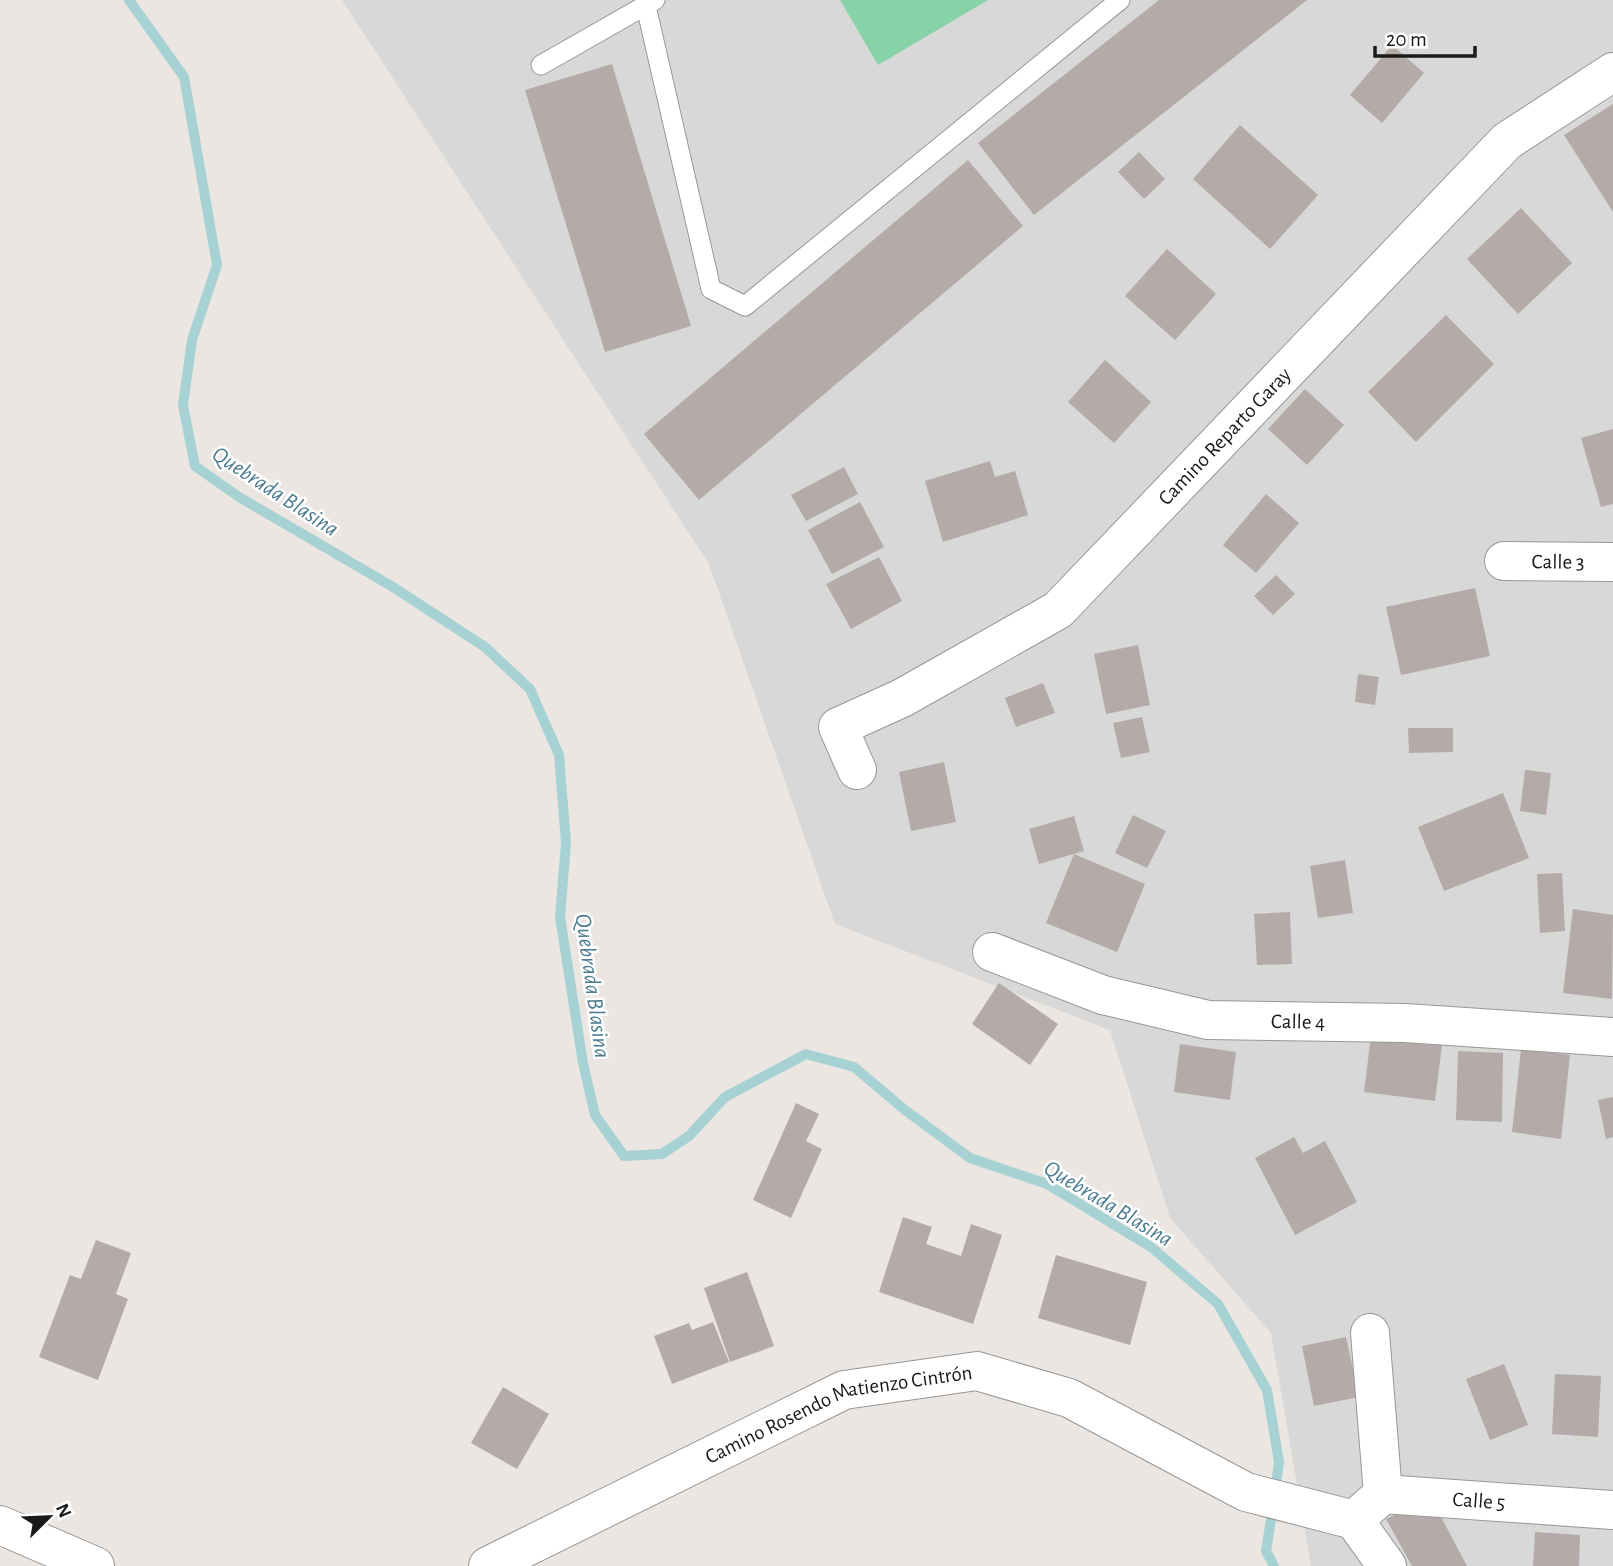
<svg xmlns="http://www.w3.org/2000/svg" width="1613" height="1566" viewBox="0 0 1613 1566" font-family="'Alegreya Sans',sans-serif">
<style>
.residential{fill:#d8d8d8}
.pitch{fill:#87d2a7}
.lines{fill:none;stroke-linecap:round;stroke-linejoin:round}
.stream{stroke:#a6d2d4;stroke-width:10}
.building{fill:#b4aaa7}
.lane-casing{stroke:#979797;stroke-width:21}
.street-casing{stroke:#979797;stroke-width:40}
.lane{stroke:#fff;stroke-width:19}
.street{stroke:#fff;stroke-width:38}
.labels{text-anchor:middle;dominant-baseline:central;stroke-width:5;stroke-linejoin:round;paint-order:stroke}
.street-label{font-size:21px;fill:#1a1a1a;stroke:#fff}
.water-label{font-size:23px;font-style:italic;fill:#4c7b90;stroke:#fff}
</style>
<rect width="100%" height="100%" fill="#ebe6e1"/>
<path class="residential" d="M 342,0 L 1613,0 L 1613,1566 L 1311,1566 L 1271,1333 L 1170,1218 L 1110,1030 L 835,924 L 709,564 Z"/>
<path class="pitch" d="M 840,0 L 988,0 L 878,65 Z"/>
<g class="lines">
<g class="stream">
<path d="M 129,0 L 184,77 L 217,265 L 192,340 L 183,405 L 195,466 L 239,497 L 393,587 L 485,647 L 530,689 L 559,755 L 566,843 L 560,917 L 583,1063 L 595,1115 L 624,1156 L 662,1154 L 689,1136 L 725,1097 L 806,1054 L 854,1067 L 905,1110 L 970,1158 L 1047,1184 L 1151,1247 L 1218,1304 L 1267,1390 L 1279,1462 L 1275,1492"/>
<path d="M 1273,1507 L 1266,1551 L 1274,1566"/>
</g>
</g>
<g class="building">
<path d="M 1159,0 L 1307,0 L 1034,215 L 978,143 Z"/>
<path d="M 1392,45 L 1424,73 L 1382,123 L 1350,95 Z"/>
<path d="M 612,64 L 691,326 L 605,352 L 525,90 Z"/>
<path d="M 1613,104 L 1613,212 L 1564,135 Z"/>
<path d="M 1240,125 L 1318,195 L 1270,249 L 1193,179 Z"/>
<path d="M 1139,152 L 1165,179 L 1144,199 L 1118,172 Z"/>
<path d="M 968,160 L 1023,226 L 699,500 L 644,434 Z"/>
<path d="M 1521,208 L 1572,263 L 1518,314 L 1467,259 Z"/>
<path d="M 1167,249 L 1216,294 L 1175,340 L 1125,296 Z"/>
<path d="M 1446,315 L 1494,364 L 1416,442 L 1368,392 Z"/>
<path d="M 1105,360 L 1151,402 L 1114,443 L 1068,402 Z"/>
<path d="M 1305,389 L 1344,425 L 1307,465 L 1268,429 Z"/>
<path d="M 1613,429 L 1613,504 L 1601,507 L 1581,438 Z"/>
<path d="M 990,461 L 995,477 L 1015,471 L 1028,515 L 943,542 L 925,481 Z"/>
<path d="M 844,467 L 858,494 L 806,521 L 791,495 Z"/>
<path d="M 1266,494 L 1299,523 L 1256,573 L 1223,545 Z"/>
<path d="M 860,502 L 884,547 L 832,574 L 808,530 Z"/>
<path d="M 879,557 L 902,601 L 851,629 L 826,584 Z"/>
<path d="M 1276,575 L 1295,594 L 1273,615 L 1254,596 Z"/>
<path d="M 1475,588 L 1490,656 L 1401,675 L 1386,607 Z"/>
<path d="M 1138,645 L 1150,705 L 1106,714 L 1094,654 Z"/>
<path d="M 1358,674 L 1379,677 L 1375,705 L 1355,702 Z"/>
<path d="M 1043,683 L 1055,713 L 1016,727 L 1005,698 Z"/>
<path d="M 1142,717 L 1150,752 L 1121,758 L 1113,723 Z"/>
<path d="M 1408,728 L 1453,728 L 1453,752 L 1409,753 Z"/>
<path d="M 944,762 L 956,822 L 911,831 L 899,772 Z"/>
<path d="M 1525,770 L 1551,773 L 1546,815 L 1520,811 Z"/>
<path d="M 1503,793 L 1529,858 L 1444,891 L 1418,827 Z"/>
<path d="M 1133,815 L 1166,831 L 1147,868 L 1115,853 Z"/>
<path d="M 1074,816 L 1084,851 L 1039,864 L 1029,829 Z"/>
<path d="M 1074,854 L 1145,884 L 1117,952 L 1046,923 Z"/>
<path d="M 1345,860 L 1353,913 L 1318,918 L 1310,866 Z"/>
<path d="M 1562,873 L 1565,931 L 1540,933 L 1537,874 Z"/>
<path d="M 1573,909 L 1613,915 L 1612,999 L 1563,993 Z"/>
<path d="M 1290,912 L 1292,964 L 1257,965 L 1254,914 Z"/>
<path d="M 999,983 L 1058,1024 L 1030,1065 L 972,1024 Z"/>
<path d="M 1371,1036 L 1442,1045 L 1435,1101 L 1364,1092 Z"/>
<path d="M 1180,1044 L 1236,1052 L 1230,1100 L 1174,1092 Z"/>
<path d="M 1521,1049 L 1570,1055 L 1561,1139 L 1512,1132 Z"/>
<path d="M 1458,1051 L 1503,1053 L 1502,1122 L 1456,1120 Z"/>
<path d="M 1613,1097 L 1613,1137 L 1606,1139 L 1598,1100 Z"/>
<path d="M 796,1103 L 819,1114 L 806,1141 L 822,1149 L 791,1218 L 753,1200 Z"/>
<path d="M 1294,1137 L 1303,1153 L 1325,1141 L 1357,1202 L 1295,1235 L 1255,1158 Z"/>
<path d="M 903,1217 L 932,1227 L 926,1244 L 961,1256 L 971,1224 L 1002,1235 L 973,1324 L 879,1292 Z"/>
<path d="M 96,1240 L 131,1253 L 116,1294 L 128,1299 L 98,1380 L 39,1357 L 70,1275 L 81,1279 Z"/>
<path d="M 1056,1255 L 1147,1282 L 1130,1345 L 1038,1318 Z"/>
<path d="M 747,1272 L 774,1346 L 730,1362 L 704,1288 Z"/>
<path d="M 713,1322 L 729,1362 L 672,1384 L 654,1336 L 689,1323 L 692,1330 Z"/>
<path d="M 1346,1337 L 1359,1397 L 1314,1406 L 1302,1346 Z"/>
<path d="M 1504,1364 L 1528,1425 L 1490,1440 L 1466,1379 Z"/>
<path d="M 1555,1374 L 1601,1376 L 1598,1437 L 1552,1434 Z"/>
<path d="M 503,1387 L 549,1414 L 517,1469 L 471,1443 Z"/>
<path d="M 1430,1496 L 1467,1566 L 1412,1566 L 1386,1519 Z"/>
<path d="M 1535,1532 L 1580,1535 L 1579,1566 L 1533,1566 Z"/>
</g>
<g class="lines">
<defs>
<g id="lane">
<path d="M 646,6 L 711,289 L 745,306 L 1120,0"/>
<path d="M 541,65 L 655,0"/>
</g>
<g id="street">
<path id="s1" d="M 1504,561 L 1613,562"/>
<path id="s2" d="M 857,770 L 838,727 L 902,698 L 1058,610 L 1507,141 L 1613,72"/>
<path id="s3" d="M 992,952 L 1103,995 L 1208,1020 L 1405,1023 L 1613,1037"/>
<path d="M 1370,1333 L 1383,1494"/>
<path id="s4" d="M 1354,1520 L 1383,1494 L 1613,1510"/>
<path d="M 1354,1520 L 1387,1566"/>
<path d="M 0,1525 L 95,1566"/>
<path id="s5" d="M 488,1566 L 844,1390 L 977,1371 L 1069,1398 L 1246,1492 L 1354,1520"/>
</g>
</defs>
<use href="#lane" class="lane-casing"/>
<use href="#street" class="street-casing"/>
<use href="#lane" class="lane"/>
<use href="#street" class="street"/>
</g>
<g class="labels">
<g class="street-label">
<text stroke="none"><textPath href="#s2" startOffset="537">Camino Reparto Garay</textPath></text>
<text stroke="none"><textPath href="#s1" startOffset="54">Calle 3</textPath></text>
<text stroke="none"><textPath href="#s3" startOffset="317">Calle 4</textPath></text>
<text stroke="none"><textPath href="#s5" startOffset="385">Camino Rosendo Matienzo Cintrón</textPath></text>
<text stroke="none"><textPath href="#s4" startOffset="135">Calle 5</textPath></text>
</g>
<g class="water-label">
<text transform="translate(275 492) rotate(33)">Quebrada Blasina</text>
<text transform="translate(592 986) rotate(82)">Quebrada Blasina</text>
<text transform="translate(1108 1204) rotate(31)">Quebrada Blasina</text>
</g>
</g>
<g transform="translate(49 1517) rotate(66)" stroke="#ffffff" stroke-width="5" paint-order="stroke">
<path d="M0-5L12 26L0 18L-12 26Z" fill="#1a1a1a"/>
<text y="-10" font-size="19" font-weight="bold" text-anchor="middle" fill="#1a1a1a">N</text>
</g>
<path d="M1375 46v10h100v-10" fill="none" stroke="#1a1a1a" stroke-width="3.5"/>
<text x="1386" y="46" font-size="21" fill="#1a1a1a" stroke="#ffffff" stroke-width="5" paint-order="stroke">20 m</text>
</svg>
